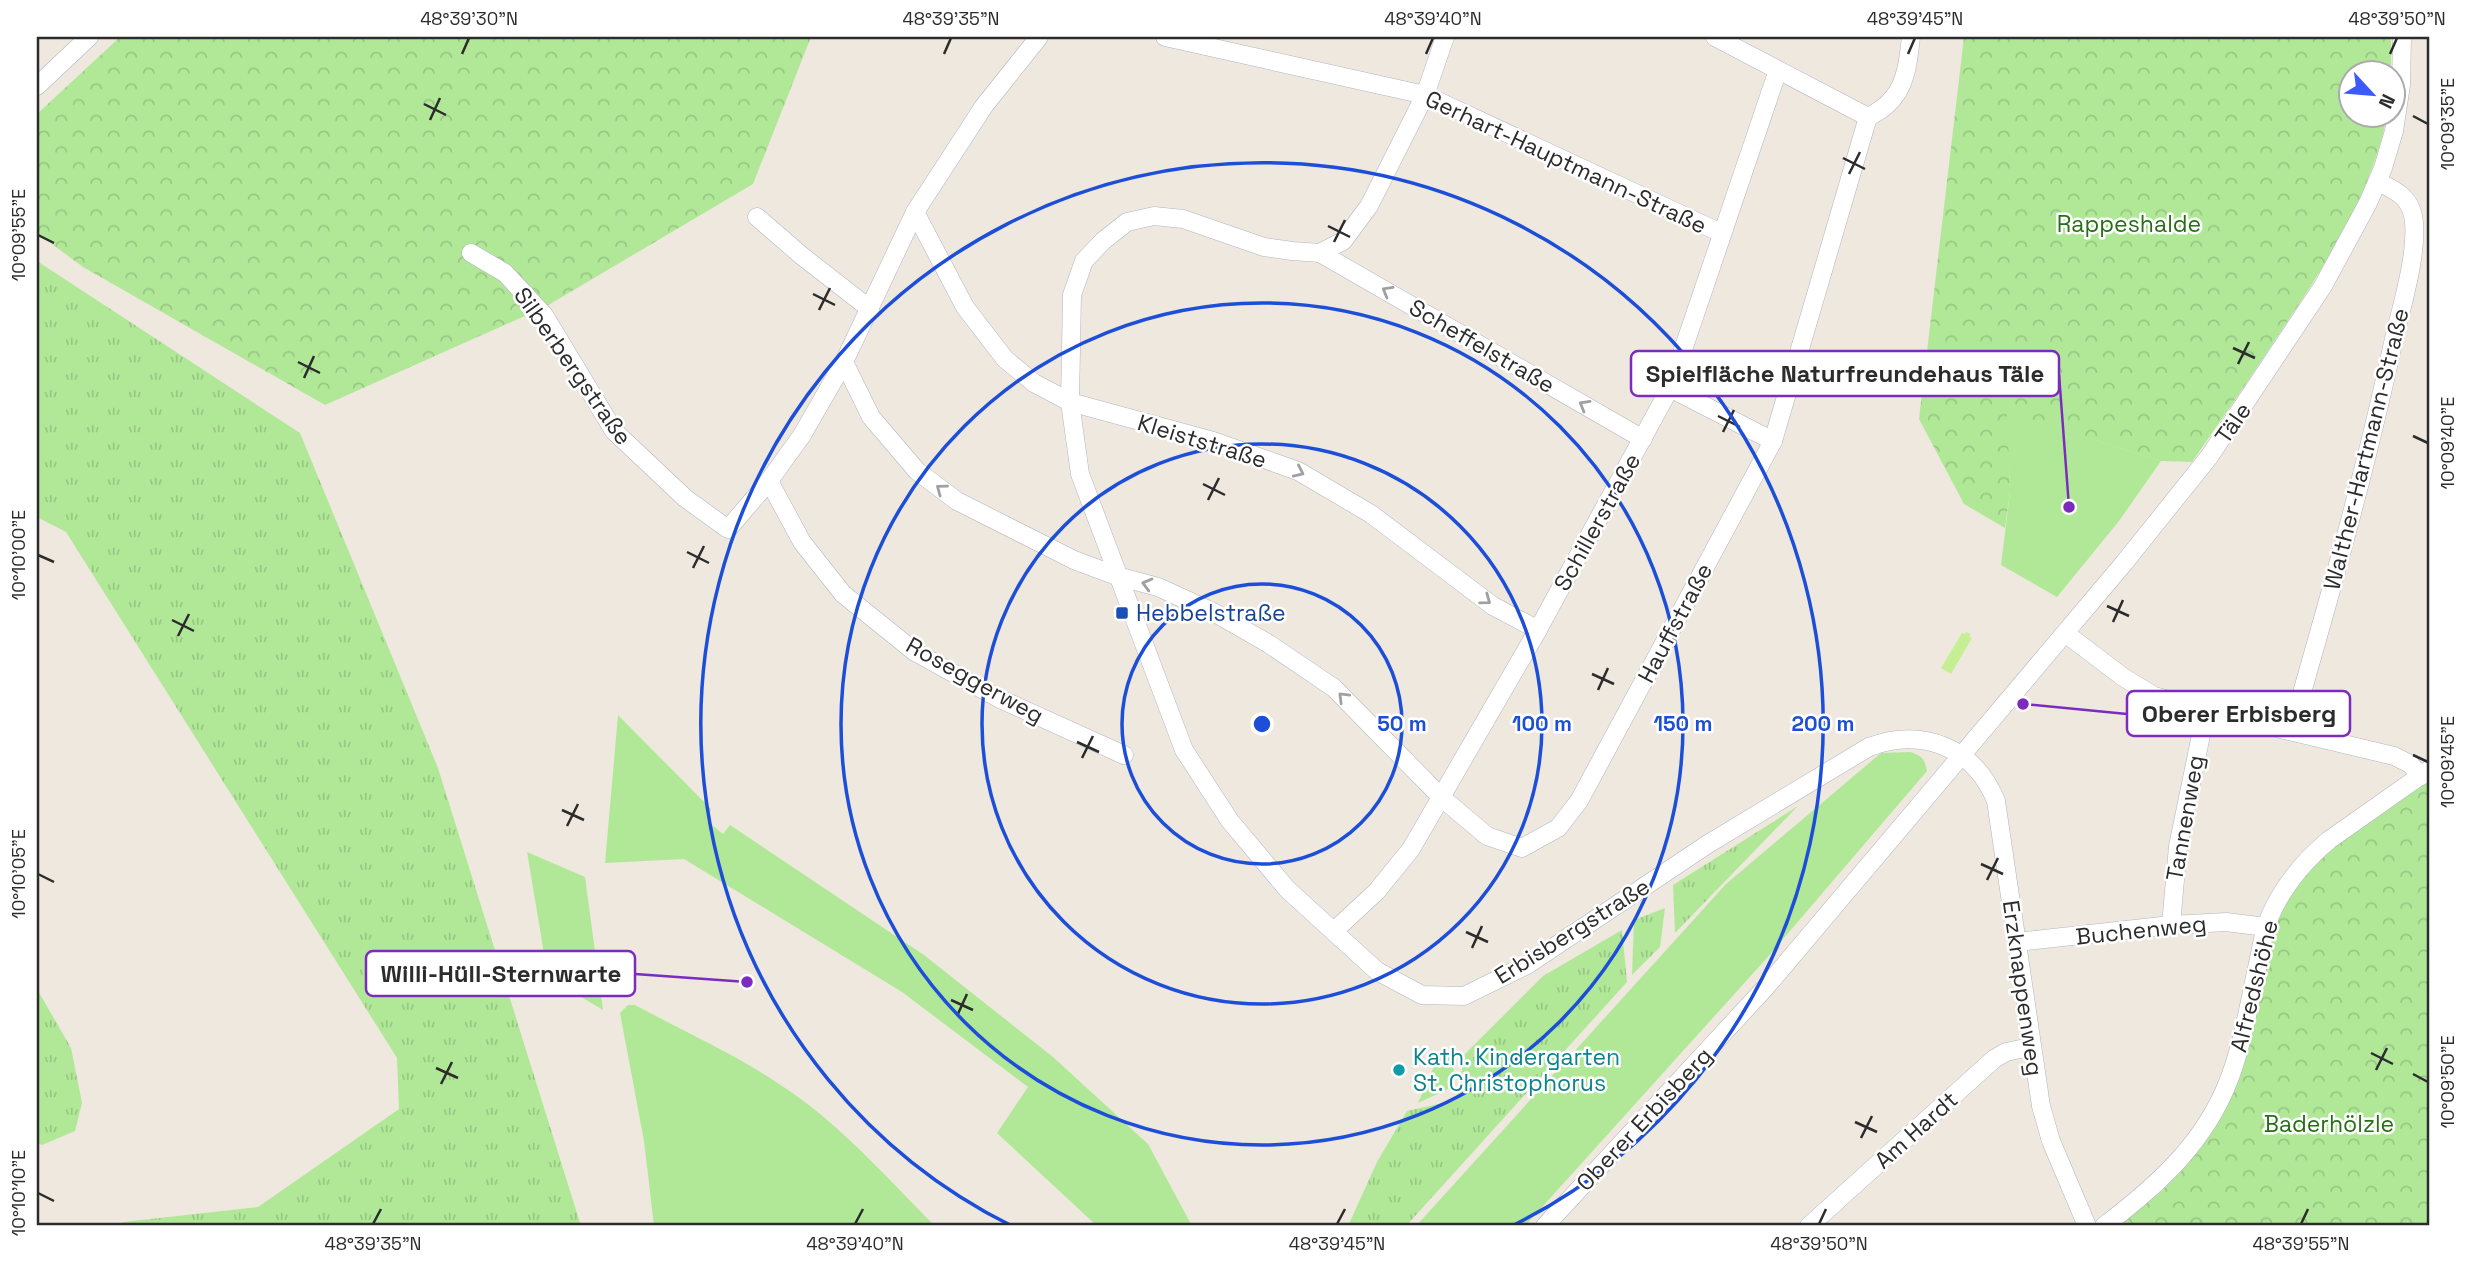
<svg xmlns="http://www.w3.org/2000/svg" width="2467" height="1263" viewBox="0 0 2467 1263" font-family="'Space Grotesk',sans-serif">
<style>
.grass{fill:url(#grass-tufts)}
.forest{fill:url(#forest-crowns)}
.park{fill:#b1e898}
.pitch{fill:#c6ef93}
.lines{fill:none;stroke-linecap:round;stroke-linejoin:round}
.street-casing{stroke:#b2b4c0;stroke-width:19}
.street{stroke:#fff;stroke-width:18}
.oneway{stroke:#a0a0a0}
.ticks{fill:none;stroke:#2c2c2c;stroke-width:2.5}
.ring{fill:none;stroke:#1d4ed8;stroke-width:3.5}
.transit-dot{fill:#1a4fb4;stroke:#fff;stroke-width:2.5}
.culture-dot{fill:#0f9aa8;stroke:#fff;stroke-width:2.5}
.labels{text-anchor:middle;dominant-baseline:central;stroke-width:5;stroke-linejoin:round;paint-order:stroke}
.street-label{font-size:23px;fill:#2c2c2c;stroke:#fff}
.park-label{font-size:23px;fill:#276f17;stroke:#fff}
.transit-label{font-size:23px;fill:#164399;stroke:#fff;text-anchor:start}
.culture-label{font-size:23px;fill:#0d838f;stroke:#fff;text-anchor:start}
.centre{fill:#1d4ed8;stroke:#fff;stroke-width:3.5}
.ring-label{font-size:21px;text-anchor:middle;font-weight:bold;fill:#1d4ed8;stroke:#fff;stroke-width:5;stroke-linejoin:round;paint-order:stroke}
.leader{fill:none;stroke:#7b2cbf;stroke-width:2.5}
.callout-dot{fill:#7b2cbf;stroke:#fff;stroke-width:2.5}
.callout{fill:#fff;stroke:#7b2cbf;stroke-width:2.5}
.callout-label{font-size:24px;text-anchor:middle;font-weight:bold;fill:#2c2c2c}
.neatline{fill:none;stroke:#2c2c2c;stroke-width:2.5}
.ticks-label{font-size:18px;text-anchor:middle;fill:#2c2c2c}
</style>
<defs>
<pattern id="grass-tufts" width="24" height="20" patternUnits="userSpaceOnUse" patternTransform="scale(1.75)"><rect width="24" height="20" fill="#b1e898"/><path d="M3 7l-1-3M5 7V3M7 7l1-3M15 17l-1-3M17 17v-4M19 17l1-3" fill="none" stroke="#98c783"/></pattern>
<pattern id="forest-crowns" width="20" height="18" patternUnits="userSpaceOnUse" patternTransform="scale(1.75)"><rect width="20" height="18" fill="#b1e898"/><path d="M2 6a3 3 0 1 1 6 0M12 15a3 3 0 1 1 6 0" fill="none" stroke="#98c783"/></pattern>
</defs>
<rect width="100%" height="100%" fill="#efe8de"/>
<g class="grass">
<path d="M 37,261 L 300,433 L 438,768 L 581,1226 L 119,1226 L 123,1222 L 258,1207 L 399,1109 L 397,1058 L 66,532 L 37,517 Z"/>
<path d="M 1798,806 L 1675,933 L 1673,885 Z"/>
<path d="M 1665,908 L 1660,947 L 1632,975 L 1634,920 Z"/>
<path d="M 1622,930 L 1627,982 L 1406,1226 L 1348,1226 L 1377,1162 L 1407,1111 L 1456,1100 L 1465,1054 L 1543,976 Z"/>
<path d="M 37,989 L 71,1048 L 82,1103 L 75,1131 L 42,1145 L 37,1143 Z"/>
</g>
<g class="forest">
<path d="M 120,37 L 811,37 L 753,184 L 545,307 L 325,405 L 83,267 L 37,233 L 37,114 Z"/>
<path d="M 1964,37 L 2391,37 L 2391,73 L 2352,74 L 2352,116 L 2387,116 C 2371,196 2324,267 2279,334 C 2251,377 2221,420 2192,462 L 2161,461 L 2008,413 L 2010,492 L 2005,528 L 1964,504 L 1919,419 Z"/>
<path d="M 2430,778 L 2430,1226 L 2117,1226 L 2162,1191 L 2188,1164 L 2201,1145 L 2277,918 L 2296,884 L 2330,848 Z"/>
</g>
<g class="park">
<path d="M 2007,412 L 2161,461 L 2119,521 L 2057,597 L 2001,565 L 2010,492 Z"/>
<path d="M 618,715 L 711,809 L 707,821 L 723,834 L 730,825 L 924,955 L 1053,1057 L 1148,1144 L 1192,1226 L 1097,1226 L 997,1133 L 1028,1087 L 902,992 L 684,859 L 605,863 Z"/>
<path d="M 1910,752 C 1922,755 1925,760 1927,771 L 1766,959 L 1525,1226 L 1416,1226 L 1726,884 L 1881,753 Z"/>
<path d="M 527,852 L 585,877 L 603,1010 L 548,977 Z"/>
<path d="M 628,1005 L 635,1005 C 689,1034 748,1060 798,1097 C 849,1134 891,1182 935,1226 L 654,1226 L 644,1141 L 620,1013 Z"/>
<path d="M 1442,1048 C 1458,1063 1455,1071 1448,1089 L 1418,1103 Z"/>
</g>
<path class="pitch" d="M 1966,632 L 1971,634 L 1969,637 L 1972,638 L 1951,674 L 1941,668 L 1962,633 L 1965,634 Z"/>
<g class="lines">
<defs>
<g id="street">
<path d="M 1165,37 L 1425,95 L 1721,233"/>
<path d="M 1445,37 L 1425,95 L 1369,206 L 1343,241 L 1320,253 L 1292,251 L 1264,247 L 1183,219 L 1154,216 L 1127,222 L 1103,241 L 1084,261 L 1072,295 L 1070,402 L 1080,474 L 1184,750 L 1230,821 L 1287,889 L 1377,971 L 1422,995 L 1464,996 L 1527,965 L 1708,844 L 1869,747 C 1922,727 1974,747 1996,801 L 2041,1106 L 2051,1141 L 2087,1226"/>
<path d="M 1715,37 L 1868,117"/>
<path d="M 37,86 L 89,37"/>
<path d="M 1868,117 C 1904,100 1907,73 1911,37"/>
<path d="M 915,212 L 965,307 L 1005,359 L 1034,383 L 1070,402 L 1213,441 L 1298,471 L 1371,514 L 1493,606 L 1538,630"/>
<path d="M 757,217 L 802,256 L 870,309"/>
<path d="M 471,253 L 505,273 L 544,315 L 614,431 L 685,498 L 728,529 L 769,481 L 802,435 L 844,362 L 915,212 L 984,106 L 1039,37"/>
<path d="M 1320,253 L 1643,439"/>
<path d="M 844,362 L 871,417 L 917,471 L 957,501 L 1074,560 L 1117,576 L 1158,587 L 1215,613 L 1269,644 L 1334,688 L 1442,798 L 1487,836 L 1522,848 L 1558,828 L 1579,801 L 1773,441 L 1868,117"/>
<path d="M 1670,388 L 1773,441"/>
<path d="M 769,481 L 802,542 L 843,594 L 915,652 L 998,698 L 1124,755"/>
<path d="M 2065,633 L 2123,677 L 2154,696 L 2206,711 L 2394,756 L 2410,764 L 2421,776"/>
<path d="M 2291,731 C 2328,602 2365,474 2393,343 C 2401,308 2417,258 2414,222 C 2412,199 2398,191 2378,182"/>
<path d="M 2171,925 L 2178,846 L 2206,711"/>
<path d="M 1334,931 L 1377,891 L 1411,849 L 1535,635 L 1670,388 L 1778,70"/>
<path d="M 2017,942 L 2171,925 L 2226,922 L 2266,927"/>
<path d="M 1545,1226 L 1766,987 L 2124,563 L 2209,457 L 2323,286 L 2368,203 L 2383,168 L 2394,131 L 2401,85 L 2402,37"/>
<path d="M 1809,1226 L 1994,1059 L 2006,1052 L 2030,1047"/>
<path d="M 2104,1226 C 2158,1185 2206,1142 2230,1077 C 2243,1042 2249,1004 2257,968 C 2261,950 2263,933 2270,916 C 2283,886 2304,861 2329,840 L 2430,769"/>
</g>
</defs>
<use href="#street" class="street-casing"/>
<use href="#street" class="street"/>
</g>
<defs><path id="oneway-chevron" d="M-2-3.5L2.5 0L-2 3.5" fill="none" stroke-width="1.6" stroke-linecap="round" stroke-linejoin="round" transform="scale(1.75)"/></defs>
<g class="oneway">
<use href="#oneway-chevron" transform="translate(1387 291) rotate(-150)"/>
<use href="#oneway-chevron" transform="translate(1584 405) rotate(-150)"/>
<use href="#oneway-chevron" transform="translate(1299 472) rotate(25)"/>
<use href="#oneway-chevron" transform="translate(941 489) rotate(-143)"/>
<use href="#oneway-chevron" transform="translate(1147 584) rotate(-165)"/>
<use href="#oneway-chevron" transform="translate(1486 600) rotate(36)"/>
<use href="#oneway-chevron" transform="translate(1343 697) rotate(-135)"/>
</g>
<path class="ticks" d="M 462,54 L 469,38M 944,54 L 951,38M 1426,54 L 1433,38M 1908,54 L 1915,38M 2390,54 L 2397,38M 424,104 L 446,115M 2413,116 L 2428,124M 430,120 L 440,98M 1843,158 L 1865,169M 1849,174 L 1860,152M 1328,226 L 1350,237M 38,235 L 54,243M 1334,242 L 1345,220M 813,294 L 835,305M 819,310 L 830,288M 2233,348 L 2255,358M 298,362 L 320,373M 2238,364 L 2249,342M 304,378 L 314,356M 1718,416 L 1740,427M 1723,432 L 1734,410M 2413,436 L 2428,443M 1203,484 L 1225,495M 1208,500 L 1219,478M 687,552 L 709,563M 38,555 L 54,562M 693,568 L 704,546M 2107,606 L 2129,616M 172,620 L 194,631M 2113,622 L 2123,600M 178,636 L 189,614M 1592,674 L 1614,684M 1598,690 L 1608,668M 1077,742 L 1099,752M 2413,755 L 2428,762M 1082,758 L 1093,736M 562,810 L 584,820M 567,826 L 578,804M 1981,864 L 2003,874M 38,874 L 54,882M 1987,880 L 1998,858M 1466,932 L 1488,942M 1472,948 L 1482,926M 951,1000 L 973,1010M 957,1016 L 967,994M 2371,1053 L 2393,1064M 436,1068 L 458,1078M 2376,1070 L 2387,1048M 2413,1074 L 2428,1082M 441,1084 L 452,1062M 1855,1122 L 1877,1132M 1861,1138 L 1872,1116M 38,1193 L 54,1201M 373,1224 L 381,1209M 855,1224 L 863,1209M 1337,1224 L 1345,1209M 1819,1224 L 1826,1209M 2301,1224 L 2308,1209"/>
<g class="ring">
<circle cx="1262" cy="724" r="140"/>
<circle cx="1262" cy="724" r="280"/>
<circle cx="1262" cy="724" r="421"/>
<path d="M1012 1226A561 561 0 1 1 1512 1226"/>
</g>
<rect class="transit-dot" x="1115" y="606" width="14" height="14" rx="3.5"/>
<circle class="culture-dot" cx="1399" cy="1070" r="7"/>
<g class="labels">
<g class="street-label">
<text transform="translate(1566 162) rotate(25)">Gerhart-Hauptmann-Straße</text>
<text transform="translate(1482 346) rotate(30)">Scheffelstraße</text>
<text transform="translate(573 366) rotate(55)">Silberbergstraße</text>
<text transform="translate(2233 423) rotate(-55)">Täle</text>
<text transform="translate(1202 441) rotate(17)">Kleiststraße</text>
<text transform="translate(2366 449) rotate(-76)">Walther-Hartmann-Straße</text>
<text transform="translate(1597 522) rotate(-61)">Schillerstraße</text>
<text transform="translate(1675 623) rotate(-62)">Hauffstraße</text>
<text transform="translate(975 680) rotate(29)">Roseggerweg</text>
<text transform="translate(2185 818) rotate(-80)">Tannenweg</text>
<text transform="translate(2141 930) rotate(-6)">Buchenweg</text>
<text transform="translate(1572 931) rotate(-32)">Erbisbergstraße</text>
<text transform="translate(2254 986) rotate(-76)">Alfredshöhe</text>
<text transform="translate(2023 988) rotate(82)">Erzknappenweg</text>
<text transform="translate(1644 1119) rotate(-47)">Oberer Erbisberg</text>
<text transform="translate(1916 1130) rotate(-42)">Am Hardt</text>
</g>
<g class="park-label">
<text x="2129" y="224">Rappeshalde</text>
<text x="2329" y="1124">Baderhölzle</text>
</g>
<g class="transit-label">
<text x="1136" y="613">Hebbelstraße</text>
</g>
<g class="culture-label">
<text x="1413" y="1057">Kath. Kindergarten<tspan x="1413" dy="26">St. Christophorus</tspan></text>
</g>
</g>
<circle cx="1262" cy="724" r="10" class="centre"/>
<g class="ring-label">
<text x="1402" y="731">50 m</text>
<text x="1542" y="731">100 m</text>
<text x="1683" y="731">150 m</text>
<text x="1823" y="731">200 m</text>
</g>
<path class="leader" d="M2069 507L2059 374M2023 704L2127 714M747 982L635 974"/>
<g class="callout-dot">
<circle cx="2069" cy="507" r="7"/>
<circle cx="2023" cy="704" r="7"/>
<circle cx="747" cy="982" r="7"/>
</g>
<g class="callout">
<rect x="1631" y="351" width="428" height="45" rx="7"/>
<rect x="2127" y="691" width="223" height="45" rx="7"/>
<rect x="366" y="951" width="269" height="45" rx="7"/>
</g>
<g class="callout-label">
<text x="1845" y="382">Spielfläche Naturfreundehaus Täle</text>
<text x="2239" y="722">Oberer Erbisberg</text>
<text x="501" y="982">Willi-Hüll-Sternwarte</text>
</g>
<rect width="2467" height="1263" fill="none" stroke="#ffffff" stroke-width="77"/>
<g transform="translate(2372 94) rotate(116)"><circle r="33" fill="#ffffff" stroke="#ababab" stroke-width="2"/>
<path d="M0-5L12 26L0 18L-12 26Z" fill="#3b5aff"/>
<text y="-10" font-size="19" font-weight="bold" text-anchor="middle" fill="#2c2c2c">N</text>
</g>
<rect x="38" y="38" width="2390" height="1186" class="neatline"/>
<g class="ticks-label">
<text x="469" y="25">48°39'30"N</text>
<text x="951" y="25">48°39'35"N</text>
<text x="1433" y="25">48°39'40"N</text>
<text x="1915" y="25">48°39'45"N</text>
<text x="2397" y="25">48°39'50"N</text>
<text transform="translate(2448 124) rotate(-90)" y="6">10°09'35"E</text>
<text transform="translate(19 235) rotate(-90)" y="6">10°09'55"E</text>
<text transform="translate(2448 443) rotate(-90)" y="6">10°09'40"E</text>
<text transform="translate(19 555) rotate(-90)" y="6">10°10'00"E</text>
<text transform="translate(2448 762) rotate(-90)" y="6">10°09'45"E</text>
<text transform="translate(19 874) rotate(-90)" y="6">10°10'05"E</text>
<text transform="translate(2448 1082) rotate(-90)" y="6">10°09'50"E</text>
<text transform="translate(19 1193) rotate(-90)" y="6">10°10'10"E</text>
<text x="373" y="1250">48°39'35"N</text>
<text x="855" y="1250">48°39'40"N</text>
<text x="1337" y="1250">48°39'45"N</text>
<text x="1819" y="1250">48°39'50"N</text>
<text x="2301" y="1250">48°39'55"N</text>
</g>
</svg>
